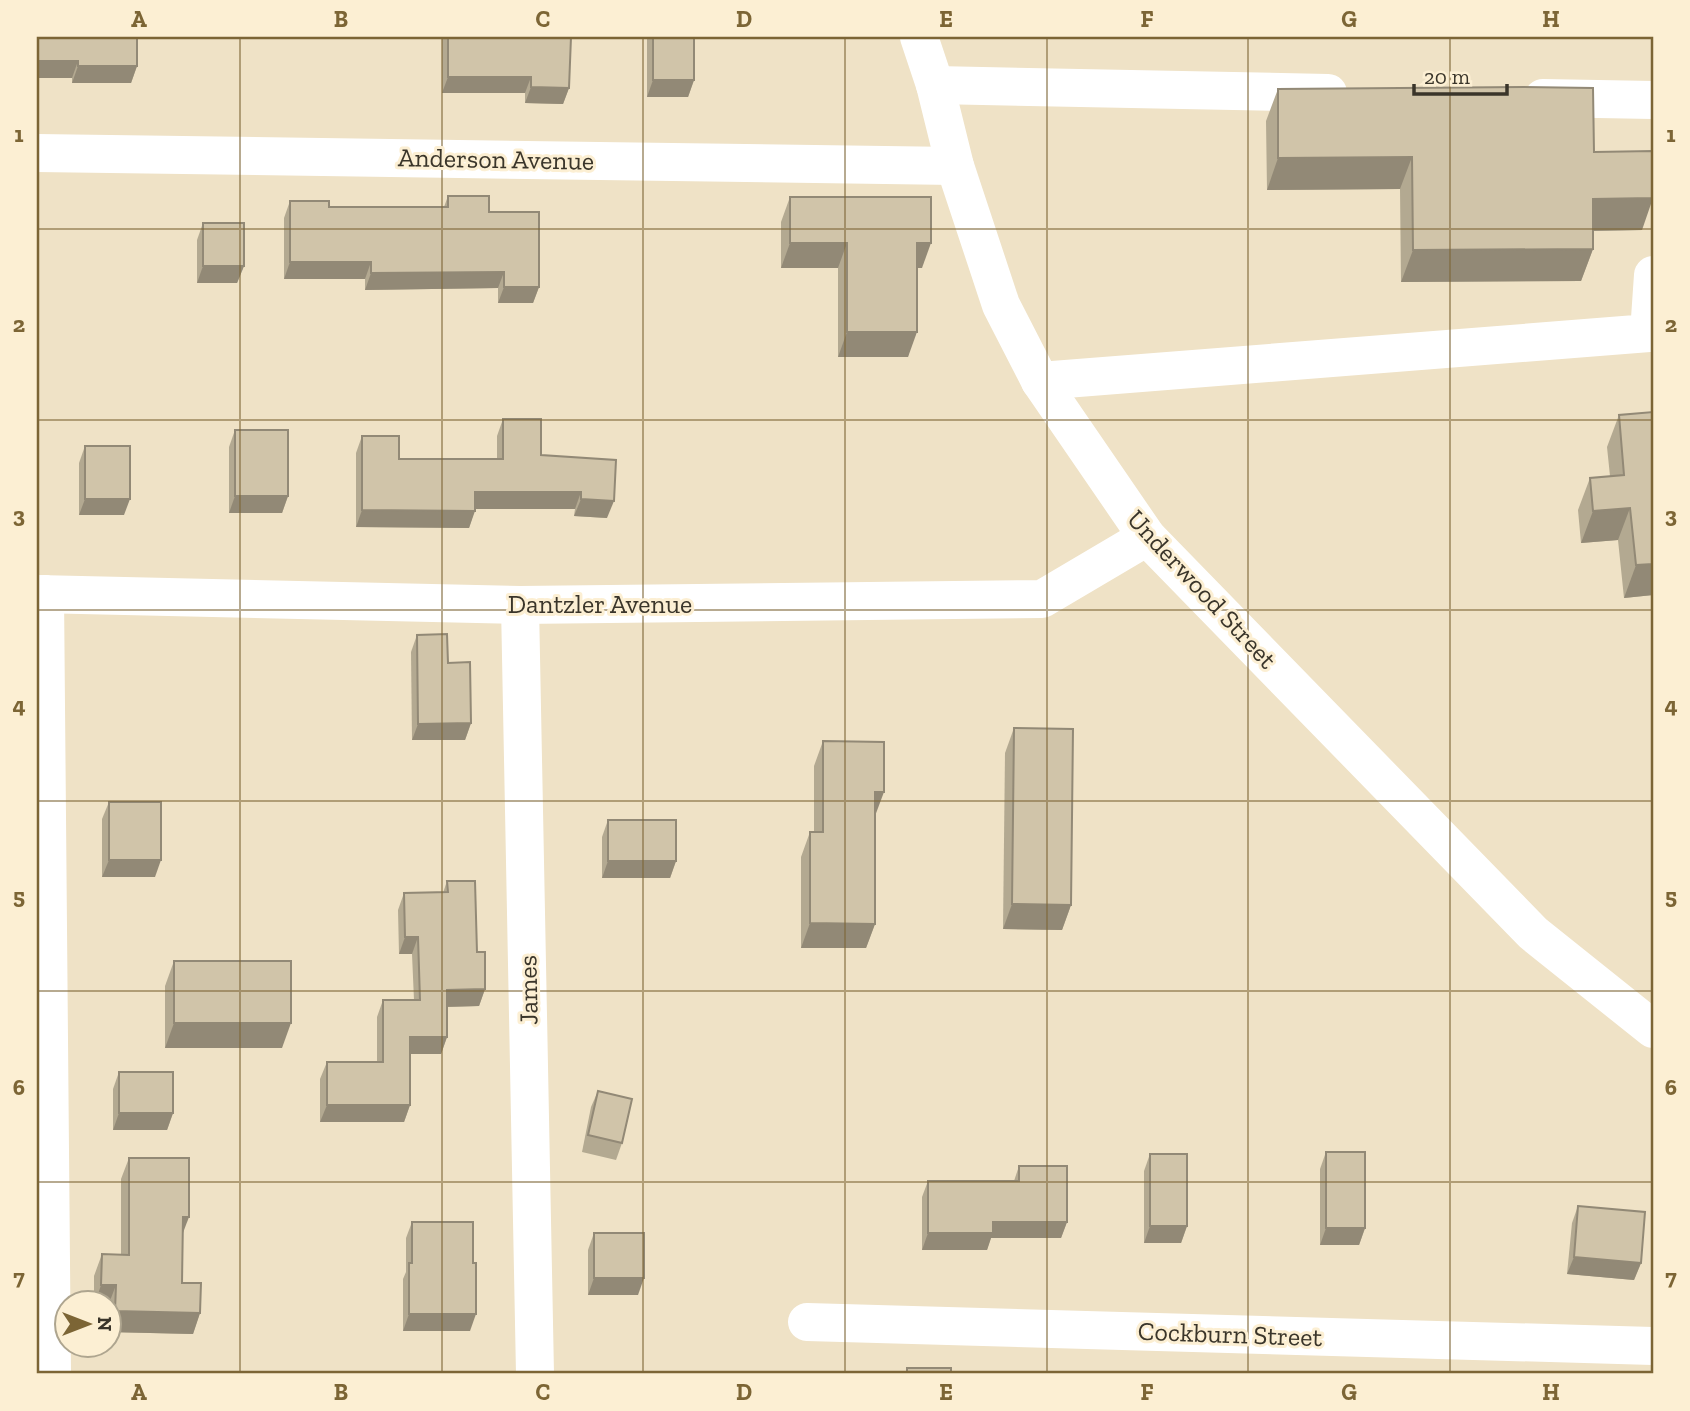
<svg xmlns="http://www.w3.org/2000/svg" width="1690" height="1411" viewBox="0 0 1690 1411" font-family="'Zilla Slab',serif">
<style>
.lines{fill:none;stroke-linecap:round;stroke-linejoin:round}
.minor{stroke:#fff;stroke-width:38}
.wall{fill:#b3a991}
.shaded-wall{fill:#928976}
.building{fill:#d0c4a9;stroke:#928976;stroke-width:2}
.grid{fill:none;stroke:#7c6535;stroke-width:2;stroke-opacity:0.55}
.labels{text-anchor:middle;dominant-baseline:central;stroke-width:6;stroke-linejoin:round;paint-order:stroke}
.street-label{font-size:26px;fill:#3a352a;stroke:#fcefd3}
.neatline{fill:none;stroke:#7c6535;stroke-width:2.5}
.grid-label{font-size:23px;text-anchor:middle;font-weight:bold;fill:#7c6535}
</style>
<rect width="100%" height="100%" fill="#efe2c6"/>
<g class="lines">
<g class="minor">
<path d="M 919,37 L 935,85 L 955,166 L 1001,305 L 1040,381 L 1147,537 L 1533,933 L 1653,1029"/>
<path d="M 935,85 L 1328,93"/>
<path d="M 1543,98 L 1653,100"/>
<path d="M 37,153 L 955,166"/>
<path d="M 1040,381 L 1649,333 L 1653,275"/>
<path d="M 37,594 L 520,605 L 1042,599 L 1147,537"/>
<path d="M 45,594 L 52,1374"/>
<path d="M 520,605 L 535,1374"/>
<path d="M 807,1322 L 1653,1346"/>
</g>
</g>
<g class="wall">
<path d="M 37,37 L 137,66 L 131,83 L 72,83 L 72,78 L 37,78 Z"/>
<path d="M 442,37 L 571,37 L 569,88 L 563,104 L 525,103 L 525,93 L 442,93 Z"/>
<path d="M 647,37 L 694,37 L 694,80 L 688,97 L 647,97 Z"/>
<path d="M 1278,89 L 1594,152 L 1642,230 L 1593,231 L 1593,249 L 1581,281 L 1401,282 L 1400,189 L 1267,190 L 1266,121 Z"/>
<path d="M 448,196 L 489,212 L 539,287 L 533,303 L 498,303 L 498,288 L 365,290 L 365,279 L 284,279 L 284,218 L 290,201 L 329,207 L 444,207 Z"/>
<path d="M 790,197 L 922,268 L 917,268 L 908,357 L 838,357 L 838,268 L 781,268 L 781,222 Z"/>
<path d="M 203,223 L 244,266 L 237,283 L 197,283 L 197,240 Z"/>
<path d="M 1619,415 L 1653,595 L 1624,598 L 1618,540 L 1581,543 L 1578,510 L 1590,478 L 1610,476 L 1607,447 Z"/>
<path d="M 503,419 L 607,518 L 574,516 L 575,509 L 475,509 L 469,528 L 356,527 L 356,453 L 362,436 L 399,459 L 497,459 L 497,436 Z"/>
<path d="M 235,430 L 288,496 L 282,513 L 229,513 L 229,447 Z"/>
<path d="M 85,446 L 124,515 L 79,515 L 79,463 Z"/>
<path d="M 417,635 L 448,663 L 471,723 L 465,740 L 412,740 L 411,652 Z"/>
<path d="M 1014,728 L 1071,905 L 1062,930 L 1003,929 L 1005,753 Z"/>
<path d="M 823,741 L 875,816 L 875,924 L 866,948 L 801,948 L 801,857 L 810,832 L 814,832 L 814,766 Z"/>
<path d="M 109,802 L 155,877 L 102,877 L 102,819 Z"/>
<path d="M 608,820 L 676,861 L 670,878 L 602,878 L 602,837 Z"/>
<path d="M 447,881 L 477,952 L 485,989 L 479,1006 L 447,1007 L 447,1037 L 441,1054 L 410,1054 L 410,1105 L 404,1122 L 320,1122 L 320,1079 L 327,1062 L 377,1062 L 377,1017 L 383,1000 L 414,1000 L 412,954 L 399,954 L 398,910 L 404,893 L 443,893 Z"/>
<path d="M 174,961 L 282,1048 L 165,1048 L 165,986 Z"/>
<path d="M 119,1072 L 173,1113 L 167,1130 L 113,1130 L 113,1089 Z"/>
<path d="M 598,1091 L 622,1143 L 616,1160 L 582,1152 L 591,1107 Z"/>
<path d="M 1326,1152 L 1365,1228 L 1359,1245 L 1320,1245 L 1320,1169 Z"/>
<path d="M 1150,1154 L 1187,1226 L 1181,1243 L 1144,1243 L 1144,1171 Z"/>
<path d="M 129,1158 L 183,1233 L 182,1283 L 200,1313 L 193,1334 L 108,1332 L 108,1303 L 94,1303 L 94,1276 L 102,1254 L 121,1255 L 121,1179 Z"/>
<path d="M 1019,1166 L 1067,1222 L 1061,1238 L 991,1238 L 987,1250 L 922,1250 L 922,1197 L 928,1181 L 1014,1181 Z"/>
<path d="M 1578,1206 L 1641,1263 L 1634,1280 L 1567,1274 L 1572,1223 Z"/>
<path d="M 412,1222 L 470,1331 L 403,1331 L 403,1279 L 406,1272 L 406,1238 Z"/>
<path d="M 594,1233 L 638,1295 L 588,1295 L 588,1250 Z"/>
</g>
<g class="shaded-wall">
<path d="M 37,61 L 78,61 L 72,78 L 37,78 Z"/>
<path d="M 78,66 L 137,66 L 131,83 L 72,83 Z"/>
<path d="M 448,77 L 531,77 L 525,93 L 442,93 Z"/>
<path d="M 653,80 L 694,80 L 688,97 L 647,97 Z"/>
<path d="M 531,87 L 569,88 L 563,104 L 525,103 Z"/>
<path d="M 1412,157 L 1400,189 L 1267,190 L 1278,158 Z"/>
<path d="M 1653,198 L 1642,230 L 1581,231 L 1593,199 Z"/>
<path d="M 790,243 L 847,243 L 838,268 L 781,268 Z"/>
<path d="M 917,243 L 931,243 L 922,268 L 908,268 Z"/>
<path d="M 1593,249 L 1581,281 L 1401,282 L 1413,250 Z"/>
<path d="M 290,262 L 371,262 L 365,279 L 284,279 Z"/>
<path d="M 203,266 L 244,266 L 237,283 L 197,283 Z"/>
<path d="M 415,272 L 504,272 L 498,288 L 365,290 L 371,273 Z"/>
<path d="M 504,287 L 539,287 L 533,303 L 498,303 Z"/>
<path d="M 847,332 L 917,332 L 908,357 L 838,357 Z"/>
<path d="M 475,492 L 581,492 L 575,509 L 469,509 Z"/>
<path d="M 235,496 L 288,496 L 282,513 L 229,513 Z"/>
<path d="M 85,499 L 130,499 L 124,515 L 79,515 Z"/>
<path d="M 581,499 L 614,501 L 607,518 L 574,516 Z"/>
<path d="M 1630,508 L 1618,540 L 1581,543 L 1593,511 Z"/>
<path d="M 362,510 L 475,511 L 469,528 L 356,527 Z"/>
<path d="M 1653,564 L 1653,595 L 1624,598 L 1636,565 Z"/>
<path d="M 471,723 L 465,740 L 412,740 L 418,724 Z"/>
<path d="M 875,792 L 884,792 L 875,816 Z"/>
<path d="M 109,860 L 161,860 L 155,877 L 102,877 Z"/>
<path d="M 608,861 L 676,861 L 670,878 L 602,878 Z"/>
<path d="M 1012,904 L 1071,905 L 1062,930 L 1003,929 Z"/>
<path d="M 810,923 L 875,924 L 866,948 L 801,948 Z"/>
<path d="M 405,937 L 418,937 L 412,954 L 399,954 Z"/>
<path d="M 485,989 L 479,1006 L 441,1007 L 447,990 Z"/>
<path d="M 174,1023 L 291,1023 L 282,1048 L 165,1048 Z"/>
<path d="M 410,1037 L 447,1037 L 441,1054 L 404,1054 Z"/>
<path d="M 327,1105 L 410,1105 L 404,1122 L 320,1122 Z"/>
<path d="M 119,1113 L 173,1113 L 167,1130 L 113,1130 Z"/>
<path d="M 183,1217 L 189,1217 L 181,1238 Z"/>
<path d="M 993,1222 L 1067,1222 L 1061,1238 L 991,1238 L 987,1250 L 922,1250 L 928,1233 Z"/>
<path d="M 1150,1226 L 1187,1226 L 1181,1243 L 1144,1243 Z"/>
<path d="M 1326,1228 L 1365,1228 L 1359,1245 L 1320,1245 Z"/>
<path d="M 1574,1257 L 1641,1263 L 1634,1280 L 1567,1274 Z"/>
<path d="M 594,1278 L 644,1278 L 638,1295 L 588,1295 Z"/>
<path d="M 101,1285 L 116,1285 L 108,1306 L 108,1303 L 95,1303 Z"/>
<path d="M 115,1311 L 200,1313 L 193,1334 L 108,1332 Z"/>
<path d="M 409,1314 L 476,1314 L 470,1331 L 403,1331 Z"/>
</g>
<g class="building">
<path d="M 37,37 L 137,37 L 137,66 L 78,66 L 78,61 L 37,61 Z"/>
<path d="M 448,37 L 571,37 L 569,88 L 531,87 L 531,77 L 448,77 Z"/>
<rect x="653" y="37" width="41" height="43"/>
<path d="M 1523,87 L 1593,88 L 1594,152 L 1653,151 L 1653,198 L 1593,199 L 1593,249 L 1413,250 L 1412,157 L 1278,158 L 1278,89 Z"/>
<path d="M 448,196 L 489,196 L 489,212 L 539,212 L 539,287 L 504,287 L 504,272 L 371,273 L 371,262 L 290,262 L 290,201 L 329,201 L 329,207 L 448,207 Z"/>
<path d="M 790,197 L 931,197 L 931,243 L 917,243 L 917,332 L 847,332 L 847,243 L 790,243 Z"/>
<rect x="203" y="223" width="41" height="43"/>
<path d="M 1653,412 L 1653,564 L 1636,565 L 1630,508 L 1593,511 L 1590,478 L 1624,475 L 1619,415 Z"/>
<path d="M 503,419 L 541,419 L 541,455 L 616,460 L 614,501 L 581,499 L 581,492 L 475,492 L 475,511 L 362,510 L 362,436 L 399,436 L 399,459 L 503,459 Z"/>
<rect x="235" y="430" width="53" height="66"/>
<rect x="85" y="446" width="45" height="53"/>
<path d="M 447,634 L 448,663 L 470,662 L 471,723 L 418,724 L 417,635 Z"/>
<path d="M 1014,728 L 1073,729 L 1071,905 L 1012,904 Z"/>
<path d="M 823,741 L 884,742 L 884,792 L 875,792 L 875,924 L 810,923 L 810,832 L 823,832 Z"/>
<rect x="109" y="802" width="52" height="58"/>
<rect x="608" y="820" width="68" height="41"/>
<path d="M 447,881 L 475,881 L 477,952 L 485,952 L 485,989 L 447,990 L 447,1037 L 410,1037 L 410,1105 L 327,1105 L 327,1062 L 383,1062 L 383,1000 L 420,1000 L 418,937 L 405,937 L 404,893 L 448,892 Z"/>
<rect x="174" y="961" width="117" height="62"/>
<rect x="119" y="1072" width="54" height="41"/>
<path d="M 598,1091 L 632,1099 L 622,1143 L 588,1135 Z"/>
<rect x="1326" y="1152" width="39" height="76"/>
<rect x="1150" y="1154" width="37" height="72"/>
<path d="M 129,1158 L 189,1158 L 189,1217 L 183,1217 L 182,1283 L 201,1283 L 200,1313 L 115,1311 L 116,1285 L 101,1285 L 102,1254 L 129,1255 Z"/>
<path d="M 1019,1166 L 1067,1166 L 1067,1222 L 993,1222 L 993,1233 L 928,1233 L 928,1181 L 1019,1181 Z"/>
<path d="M 1578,1206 L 1645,1212 L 1641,1263 L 1574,1257 Z"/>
<path d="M 412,1222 L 473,1222 L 473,1263 L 476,1263 L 476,1314 L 409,1314 L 409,1263 L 412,1263 Z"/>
<rect x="594" y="1233" width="50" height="45"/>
<rect x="907" y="1368" width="44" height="6"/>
</g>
<path class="grid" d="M 240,37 L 240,1374M 442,37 L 442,1374M 643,37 L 643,1374M 845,37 L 845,1374M 1047,37 L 1047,1374M 1248,37 L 1248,1374M 1450,37 L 1450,1374M 37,229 L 1653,229M 37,420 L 1653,420M 37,610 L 1653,610M 37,801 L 1653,801M 37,991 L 1653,991M 37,1182 L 1653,1182"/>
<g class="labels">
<g class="street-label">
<text transform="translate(496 159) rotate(1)">Anderson Avenue</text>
<text transform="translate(1202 589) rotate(47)">Underwood Street</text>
<text x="600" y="604">Dantzler Avenue</text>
<text transform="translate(528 990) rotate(-91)">James</text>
<text transform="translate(1230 1334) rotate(2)">Cockburn Street</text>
</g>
</g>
<rect width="1690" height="1411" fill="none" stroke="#fcefd3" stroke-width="77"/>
<g transform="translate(88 1324) rotate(90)"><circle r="33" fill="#fcefd3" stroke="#aea58f" stroke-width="2"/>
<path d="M0-5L12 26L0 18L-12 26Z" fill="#7c6535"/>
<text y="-10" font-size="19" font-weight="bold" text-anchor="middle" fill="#3a352a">N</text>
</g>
<path d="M1414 84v10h93v-10" fill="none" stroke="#3a352a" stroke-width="3.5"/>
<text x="1424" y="84" font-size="21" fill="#3a352a" stroke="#fcefd3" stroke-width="5" paint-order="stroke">20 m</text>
<rect x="38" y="38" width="1614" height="1334" class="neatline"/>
<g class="grid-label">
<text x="139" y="27">A</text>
<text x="341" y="27">B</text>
<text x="543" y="27">C</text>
<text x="744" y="27">D</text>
<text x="946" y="27">E</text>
<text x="1147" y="27">F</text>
<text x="1349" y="27">G</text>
<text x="1551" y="27">H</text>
<text x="19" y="142">1</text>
<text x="1671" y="142">1</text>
<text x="19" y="332">2</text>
<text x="1671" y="332">2</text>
<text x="19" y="523">3</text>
<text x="1671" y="523">3</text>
<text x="19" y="713">4</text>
<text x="1671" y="713">4</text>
<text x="19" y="904">5</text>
<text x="1671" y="904">5</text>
<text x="19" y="1095">6</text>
<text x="1671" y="1095">6</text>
<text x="19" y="1285">7</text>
<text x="1671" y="1285">7</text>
<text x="139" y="1400">A</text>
<text x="341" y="1400">B</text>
<text x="543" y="1400">C</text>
<text x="744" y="1400">D</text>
<text x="946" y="1400">E</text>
<text x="1147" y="1400">F</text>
<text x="1349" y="1400">G</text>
<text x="1551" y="1400">H</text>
</g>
</svg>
